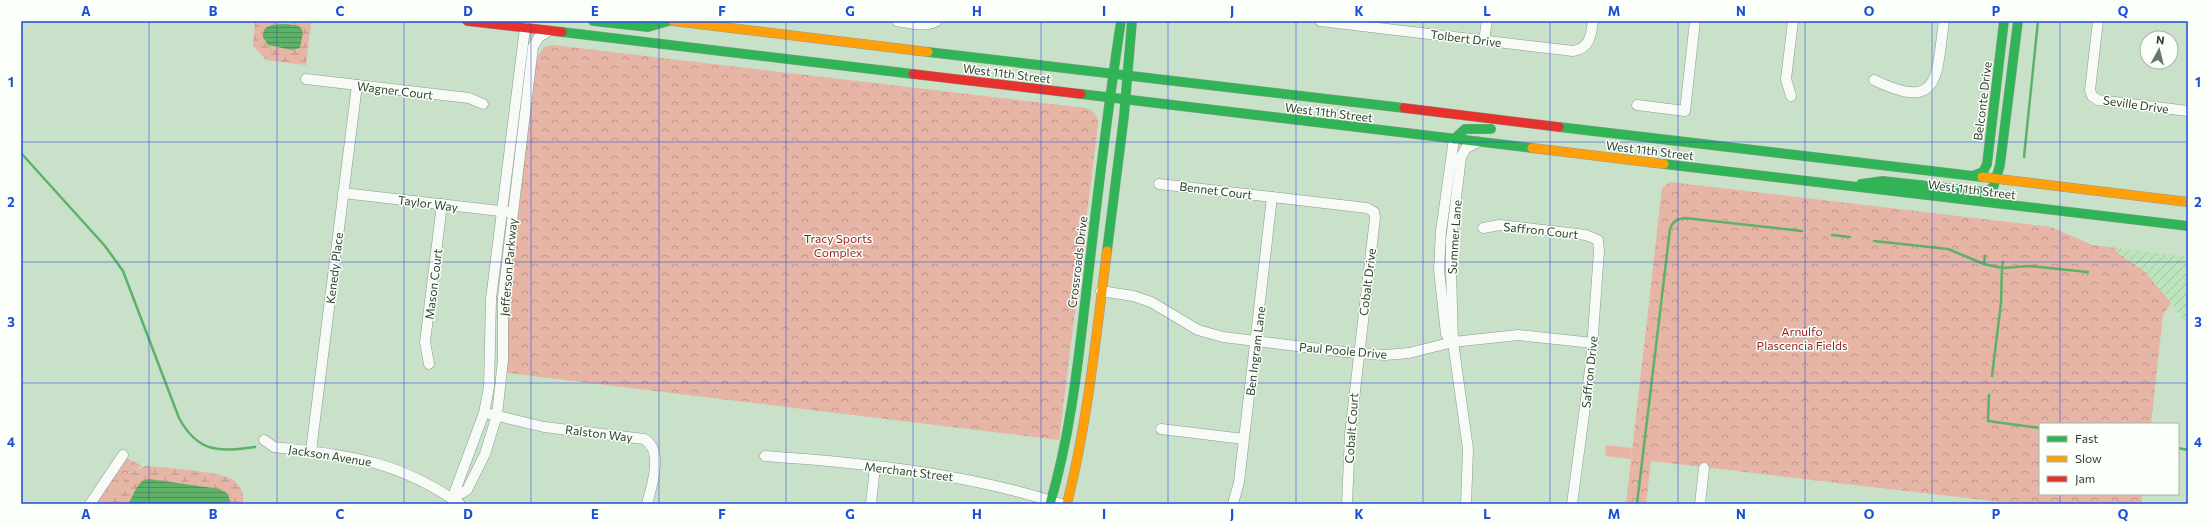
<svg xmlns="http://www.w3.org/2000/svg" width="2209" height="525" viewBox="0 0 2209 525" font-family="Commissioner,sans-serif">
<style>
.industrial{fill:url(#industrial-furrows)}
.green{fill:#e6b5a6}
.wetland{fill:url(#wetland-marsh)}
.park{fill:url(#park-crowns)}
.water{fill:url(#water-rules)}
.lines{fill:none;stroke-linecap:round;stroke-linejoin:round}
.stream{stroke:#5eb268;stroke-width:2.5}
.street-casing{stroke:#8b9d8b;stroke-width:11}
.fast-casing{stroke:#8b9d8b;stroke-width:10}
.slow-casing{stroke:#8b9d8b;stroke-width:10}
.jam-casing{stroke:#8b9d8b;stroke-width:10}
.street{stroke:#f7faf7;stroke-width:10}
.fast{stroke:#30b455;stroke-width:9}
.slow{stroke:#ff9f0a;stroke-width:9}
.jam{stroke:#e5322d;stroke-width:9}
.grid{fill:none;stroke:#1d4ed8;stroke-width:1;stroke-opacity:0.55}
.labels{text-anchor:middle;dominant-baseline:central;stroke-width:3;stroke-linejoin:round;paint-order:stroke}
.street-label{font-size:12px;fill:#2f402f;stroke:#fafffa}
.park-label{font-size:12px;fill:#961b1f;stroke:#fafffa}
.neatline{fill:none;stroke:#1d4ed8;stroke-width:1.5}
.grid-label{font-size:13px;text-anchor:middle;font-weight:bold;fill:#1d4ed8}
</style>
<defs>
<pattern id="industrial-furrows" width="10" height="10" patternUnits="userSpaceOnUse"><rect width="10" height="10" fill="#bde3bd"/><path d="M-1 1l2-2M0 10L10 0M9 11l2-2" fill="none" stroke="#a3c4a3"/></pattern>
<pattern id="wetland-marsh" width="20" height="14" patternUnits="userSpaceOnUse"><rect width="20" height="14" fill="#e6b5a6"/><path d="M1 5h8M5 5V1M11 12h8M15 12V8" fill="none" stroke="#bb9588"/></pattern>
<pattern id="park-crowns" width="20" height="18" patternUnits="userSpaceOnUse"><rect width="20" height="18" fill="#e6b5a6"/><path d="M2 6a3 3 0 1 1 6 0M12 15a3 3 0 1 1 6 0" fill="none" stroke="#bb9588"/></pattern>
<pattern id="water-rules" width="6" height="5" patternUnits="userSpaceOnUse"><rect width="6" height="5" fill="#5eb268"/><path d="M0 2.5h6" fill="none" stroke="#4e9256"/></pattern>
</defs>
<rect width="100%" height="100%" fill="#c9e0c9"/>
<path class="industrial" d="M 2117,248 L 2188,257 L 2188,325 L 2144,271 L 2116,252 Z"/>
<path class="green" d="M 1606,445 L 1632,448 L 1631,459 L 1605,456 Z"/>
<g class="wetland">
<path d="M 255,21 L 311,23 L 306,65 L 266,60 L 253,46 Z"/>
<path d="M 146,466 C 164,468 223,471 235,481 C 242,487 244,496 243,504 L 107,504 L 129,473 Z"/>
</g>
<g class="park">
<path d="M 553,45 L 1085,108 C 1094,110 1098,116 1098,125 L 1059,440 L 507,373 L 509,292 L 536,59 L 544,47 Z"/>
<path d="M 1670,182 L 2051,227 L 2092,245 L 2117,248 L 2116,252 L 2144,271 L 2171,303 L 2163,315 L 2151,424 L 2040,424 L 2040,494 L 2142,494 L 2142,504 L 2018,504 L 1651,461 L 1646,504 L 1626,504 L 1662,188 Z"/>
<path d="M 127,458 L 142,466 L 129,473 L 107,504 L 95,504 Z"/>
</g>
<g class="water">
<path d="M 286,24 C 308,26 303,31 300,48 L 292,50 L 268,45 L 263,37 C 262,23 276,25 286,24 Z"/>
<path d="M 149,479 L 220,489 L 228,494 L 231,504 L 128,504 C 135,494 136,481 149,479 Z"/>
</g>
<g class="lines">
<g class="stream">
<path d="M 21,153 L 105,246 L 123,271 L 179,418 C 198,453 219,452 255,447"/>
<path d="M 2024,157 L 2038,21"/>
<path d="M 1832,235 L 1850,237"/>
<path d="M 1874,241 L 1948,249 L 1984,264"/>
<path d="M 1985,256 L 1984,264 L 2002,268 L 2001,303 L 1992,376"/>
<path d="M 2003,262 L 2002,268 L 2029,266 L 2088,272"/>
<path d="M 1989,395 L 1988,421 L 2040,428"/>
<path d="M 2178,448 L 2188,450"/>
<path d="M 1637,504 L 1670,229 C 1673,221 1677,219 1685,218 L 1802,231"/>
</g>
<defs>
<g id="street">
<path d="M 897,21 C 909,23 925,28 937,21"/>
<path d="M 1320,21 L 1573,51 C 1590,48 1591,36 1593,21"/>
<path d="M 2098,21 L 2090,90 L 2092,96 L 2098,100 L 2188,111"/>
<path d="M 1484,40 L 1487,21"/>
<path d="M 306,79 L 469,98 L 483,104"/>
<path d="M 1874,80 C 1942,113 1936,75 1944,21"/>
<path d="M 1791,96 L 1786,79 L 1793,21"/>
<path d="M 1637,105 L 1685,111 L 1695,21"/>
<path d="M 1159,184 L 1367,208 L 1374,212 L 1375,218 L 1350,434 L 1347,504"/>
<path d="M 343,193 L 509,212"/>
<path d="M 1483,228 L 1500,225 L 1586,235 L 1598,240 L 1599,251 L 1591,362 L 1572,504"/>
<path d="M 1101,291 L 1133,296 L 1151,302 L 1198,330 L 1223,337 L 1345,352 L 1385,355 L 1409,353 L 1453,342 L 1518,335 L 1593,343"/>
<path d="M 1453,342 L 1446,334 L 1439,270 L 1441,231 L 1454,139"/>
<path d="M 429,364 L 425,342 L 442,204"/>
<path d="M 490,414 L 544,427 L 644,439 C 664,450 652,485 647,504"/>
<path d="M 1161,429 L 1244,439"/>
<path d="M 264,440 L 274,447 C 349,456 395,459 460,504"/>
<path d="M 311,451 L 357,85"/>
<path d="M 765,456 C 864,463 966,473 1061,504"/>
<path d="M 452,499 L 467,490 L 485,454 L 497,415 L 503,360 L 503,296 L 533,47 L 539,37 L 549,31"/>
<path d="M 452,499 L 484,413 L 489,387 L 491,299 L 525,28"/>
<path d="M 90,504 L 123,455"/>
<path d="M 871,504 L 875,467"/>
<path d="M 1233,504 L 1239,482 L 1272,197"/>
<path d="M 1466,504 L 1468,449 L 1453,342 L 1451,270 L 1451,240 L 1461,157 L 1466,148 L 1478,142"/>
<path d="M 1700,504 L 1704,468"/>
</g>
<g id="fast">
<path d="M 593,21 L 648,27 L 669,21"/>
<path d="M 562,32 L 913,74"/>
<path d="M 928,52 L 1404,108"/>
<path d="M 1081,94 L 1532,148"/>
<path d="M 1559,127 L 1982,177"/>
<path d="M 1454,139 L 1465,129 L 1491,129"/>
<path d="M 1664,164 L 2188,226"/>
<path d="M 1973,176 L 1983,172 L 1987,164 L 2004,21"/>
<path d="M 1861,184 L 1883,181 L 1982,192 L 1993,188 L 2000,165 L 2018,21"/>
<path d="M 1107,251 L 1124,116 L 1132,21"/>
<path d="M 1050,504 C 1072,430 1079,353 1088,277 C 1098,191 1108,106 1121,21"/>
</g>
<g id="slow">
<path d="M 673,21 L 928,52"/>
<path d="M 1532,148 L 1664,164"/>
<path d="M 1982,177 L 2188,202"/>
<path d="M 1067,504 C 1088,421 1096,336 1107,251"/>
</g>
<g id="jam">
<path d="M 467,21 L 562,32"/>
<path d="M 913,74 L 1081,94"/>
<path d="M 1404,108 L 1559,127"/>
</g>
</defs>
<use href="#street" class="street-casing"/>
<use href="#fast" class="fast-casing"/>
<use href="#slow" class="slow-casing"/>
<use href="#jam" class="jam-casing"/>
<use href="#street" class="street"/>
<use href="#fast" class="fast"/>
<use href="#slow" class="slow"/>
<use href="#jam" class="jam"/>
</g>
<path class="grid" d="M 149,21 L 149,504M 277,21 L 277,504M 404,21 L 404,504M 531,21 L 531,504M 659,21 L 659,504M 786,21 L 786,504M 913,21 L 913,504M 1041,21 L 1041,504M 1168,21 L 1168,504M 1296,21 L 1296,504M 1423,21 L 1423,504M 1550,21 L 1550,504M 1678,21 L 1678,504M 1805,21 L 1805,504M 1932,21 L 1932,504M 2060,21 L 2060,424M 21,142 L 2188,142M 21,262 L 2188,262M 21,383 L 2188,383M 2060,494 L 2060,504"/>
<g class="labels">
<g class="street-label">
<text transform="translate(1466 38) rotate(7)">Tolbert Drive</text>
<text transform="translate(1007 73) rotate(7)">West 11th Street</text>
<text transform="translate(395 90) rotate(7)">Wagner Court</text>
<text transform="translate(1982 101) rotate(-83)">Belconte Drive</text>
<text transform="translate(2136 104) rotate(8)">Seville Drive</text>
<text transform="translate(1329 112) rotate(7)">West 11th Street</text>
<text transform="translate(1650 150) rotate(7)">West 11th Street</text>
<text transform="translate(1972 189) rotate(7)">West 11th Street</text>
<text transform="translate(1216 190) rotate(7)">Bennet Court</text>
<text transform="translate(428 203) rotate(7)">Taylor Way</text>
<text transform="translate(1541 230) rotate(6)">Saffron Court</text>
<text transform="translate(1454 237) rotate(-86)">Summer Lane</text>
<text transform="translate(1077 262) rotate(-83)">Crossroads Drive</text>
<text transform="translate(508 267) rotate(-85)">Jefferson Parkway</text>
<text transform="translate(334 268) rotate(-83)">Kenedy Place</text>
<text transform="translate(1367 282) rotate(-83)">Cobalt Drive</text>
<text transform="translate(433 284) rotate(-83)">Mason Court</text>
<text transform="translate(1343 350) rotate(5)">Paul Poole Drive</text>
<text transform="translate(1255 351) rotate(-83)">Ben Ingram Lane</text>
<text transform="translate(1589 372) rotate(-84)">Saffron Drive</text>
<text transform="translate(1351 428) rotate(-86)">Cobalt Court</text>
<text transform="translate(599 433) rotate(7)">Ralston Way</text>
<text transform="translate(330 455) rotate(9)">Jackson Avenue</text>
<text transform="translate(909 471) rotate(7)">Merchant Street</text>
</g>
<g class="park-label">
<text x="838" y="238">Tracy Sports<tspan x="838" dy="14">Complex</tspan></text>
<text x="1802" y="331">Arnulfo<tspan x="1802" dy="14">Plascencia Fields</tspan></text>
</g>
</g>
<rect width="2209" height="525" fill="none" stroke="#fafffa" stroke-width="44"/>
<rect x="2039" y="423" width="140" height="72" fill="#fafffa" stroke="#a9b3a9"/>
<rect x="2047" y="436" width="20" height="6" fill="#30b455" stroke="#a9b3a9"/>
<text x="2075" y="443" font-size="12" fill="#2f402f">Fast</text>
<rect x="2047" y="456" width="20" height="6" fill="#ff9f0a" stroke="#a9b3a9"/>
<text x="2075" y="463" font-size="12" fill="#2f402f">Slow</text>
<rect x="2047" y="476" width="20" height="6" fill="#e5322d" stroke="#a9b3a9"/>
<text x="2075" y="483" font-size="12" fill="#2f402f">Jam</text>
<g transform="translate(2159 50) rotate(7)"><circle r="19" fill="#fafffa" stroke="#a9b3a9"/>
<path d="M0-3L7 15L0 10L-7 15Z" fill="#657865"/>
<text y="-6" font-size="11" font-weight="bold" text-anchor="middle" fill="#2f402f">N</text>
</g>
<rect x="22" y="22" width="2165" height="481" class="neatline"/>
<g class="grid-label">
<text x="86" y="16">A</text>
<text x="213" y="16">B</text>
<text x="340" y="16">C</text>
<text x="468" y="16">D</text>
<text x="595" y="16">E</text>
<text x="722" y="16">F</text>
<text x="850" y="16">G</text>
<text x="977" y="16">H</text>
<text x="1104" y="16">I</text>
<text x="1232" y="16">J</text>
<text x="1359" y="16">K</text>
<text x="1487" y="16">L</text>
<text x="1614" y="16">M</text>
<text x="1741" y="16">N</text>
<text x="1869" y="16">O</text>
<text x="1996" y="16">P</text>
<text x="2123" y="16">Q</text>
<text x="11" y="87">1</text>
<text x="2198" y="87">1</text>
<text x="11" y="207">2</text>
<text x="2198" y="207">2</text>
<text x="11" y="327">3</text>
<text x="2198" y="327">3</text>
<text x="11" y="447">4</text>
<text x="2198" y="447">4</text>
<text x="86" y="519">A</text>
<text x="213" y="519">B</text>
<text x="340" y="519">C</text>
<text x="468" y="519">D</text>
<text x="595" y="519">E</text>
<text x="722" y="519">F</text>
<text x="850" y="519">G</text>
<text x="977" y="519">H</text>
<text x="1104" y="519">I</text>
<text x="1232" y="519">J</text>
<text x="1359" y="519">K</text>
<text x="1487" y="519">L</text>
<text x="1614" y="519">M</text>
<text x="1741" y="519">N</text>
<text x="1869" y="519">O</text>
<text x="1996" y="519">P</text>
<text x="2123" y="519">Q</text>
</g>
</svg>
